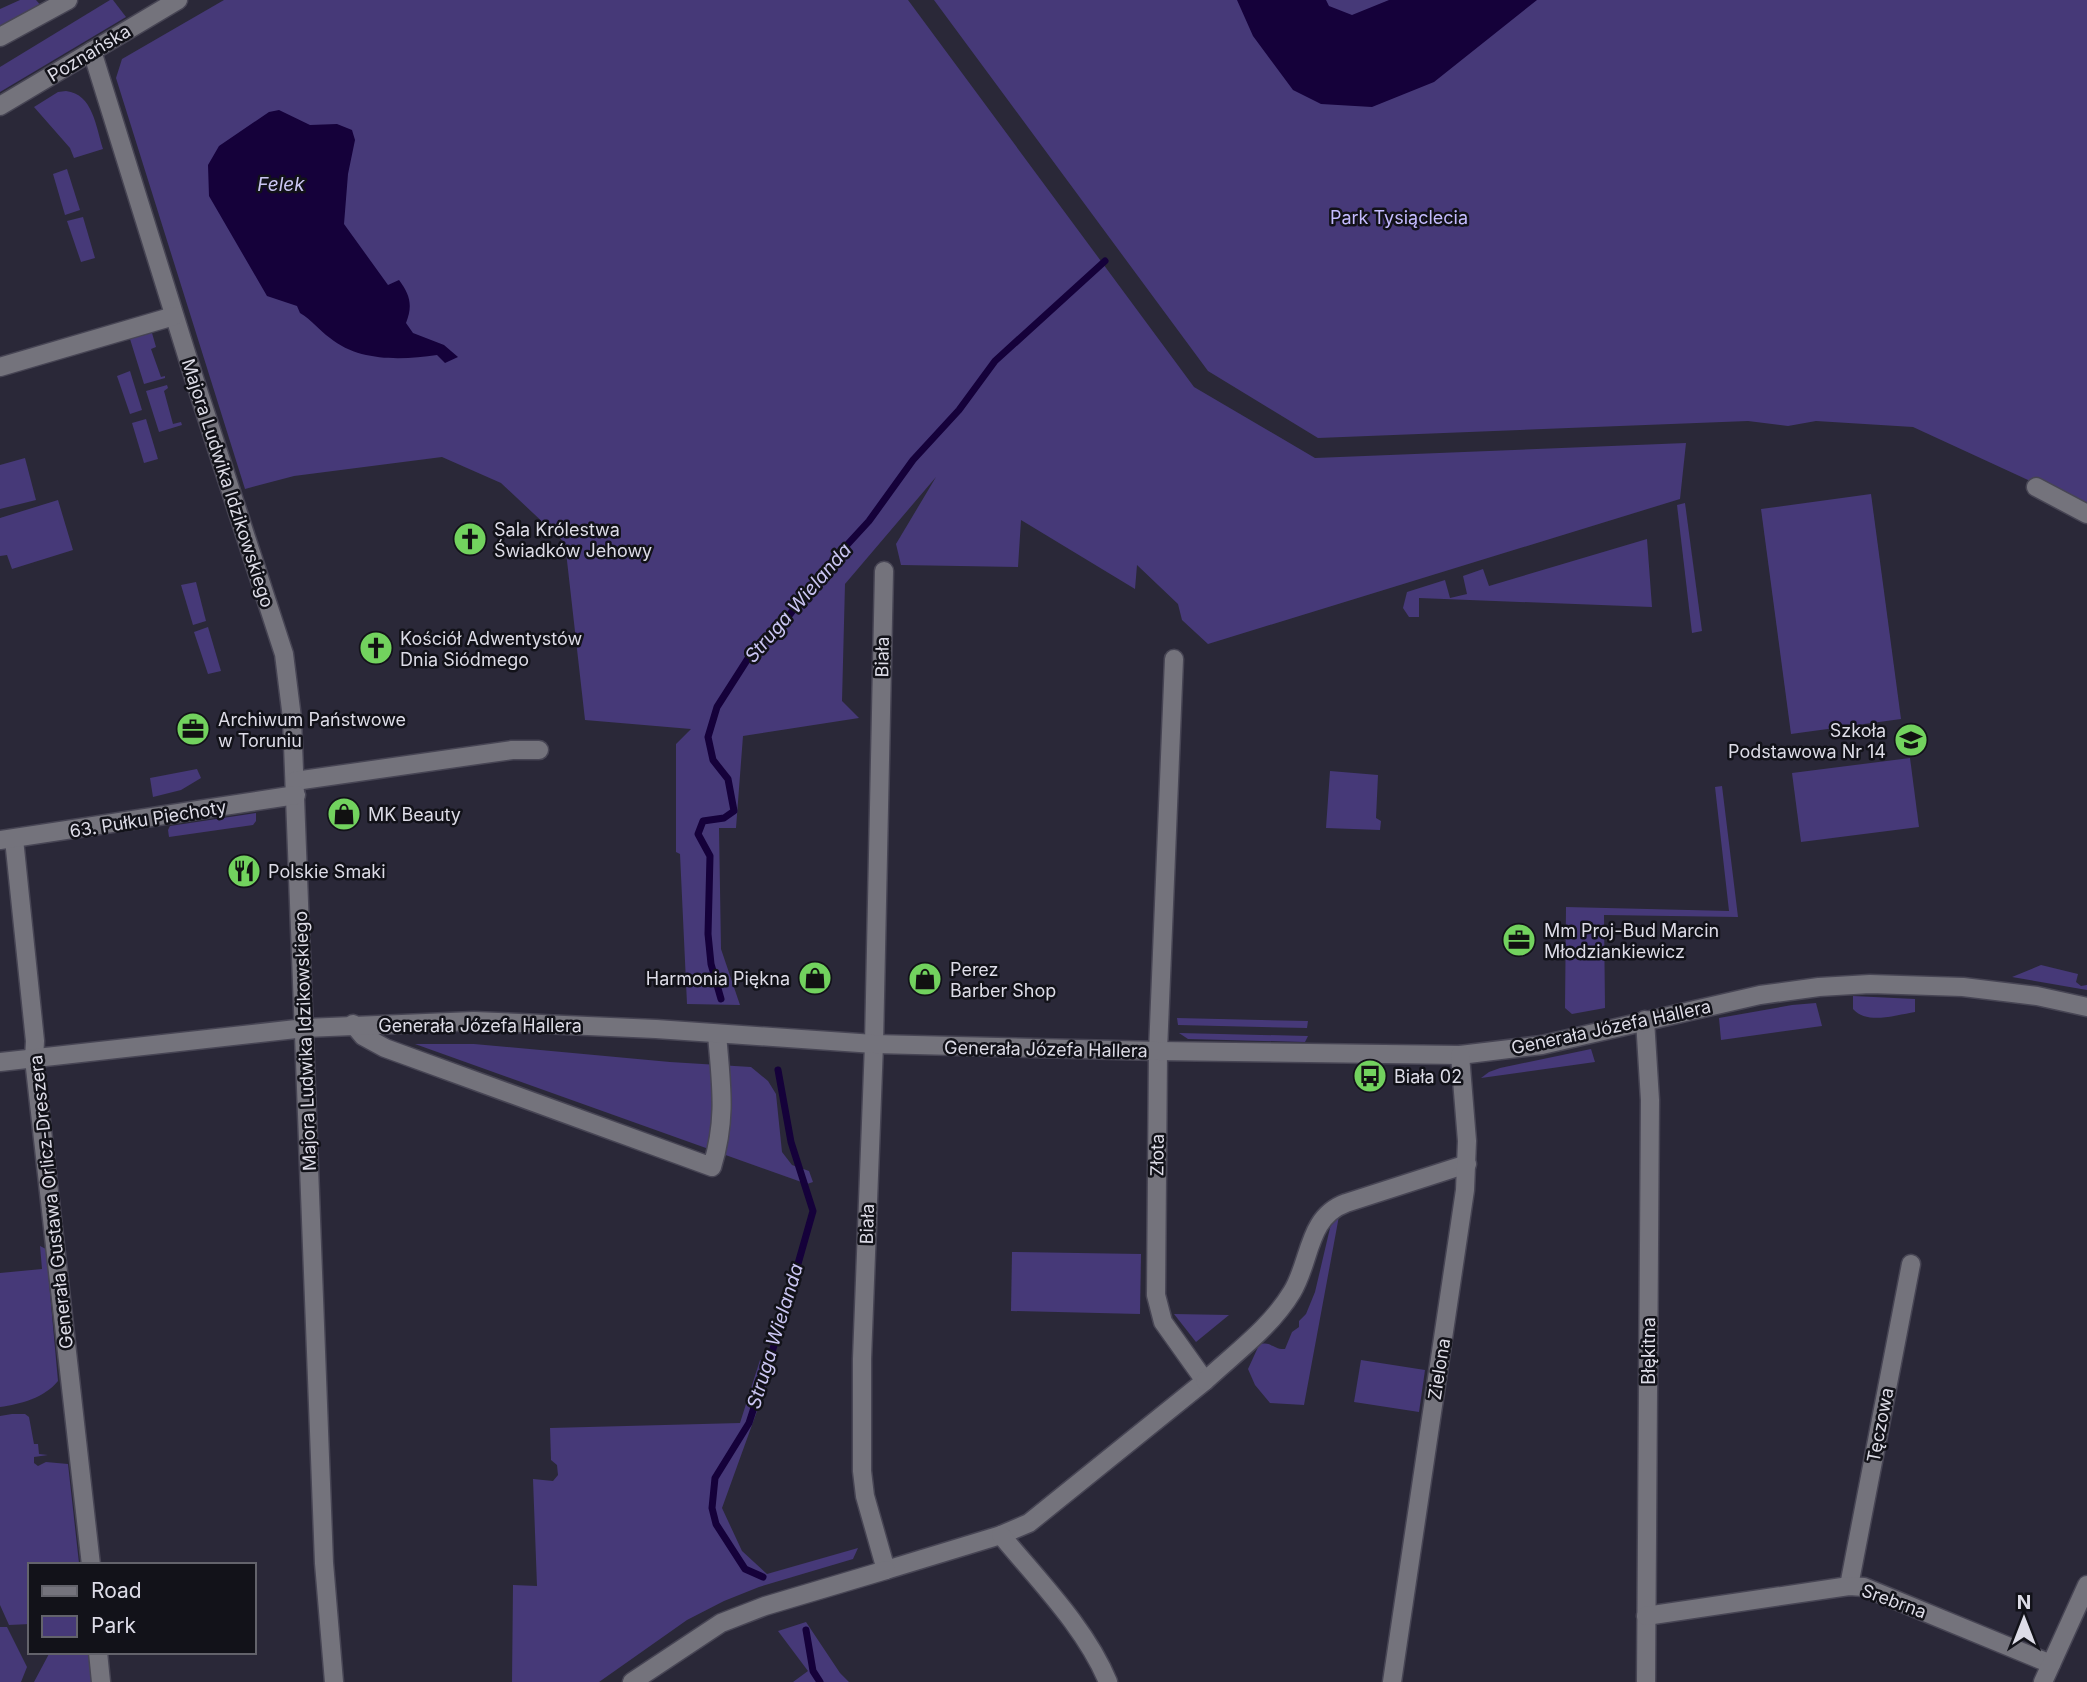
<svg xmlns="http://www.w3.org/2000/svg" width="2087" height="1682" viewBox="0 0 2087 1682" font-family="Inter,sans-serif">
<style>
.green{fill:#463978}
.water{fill:#15013a}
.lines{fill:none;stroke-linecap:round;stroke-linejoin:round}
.stream{stroke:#15013a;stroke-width:7}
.minor-casing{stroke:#474554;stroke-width:21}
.minor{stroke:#74737c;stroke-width:18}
.labels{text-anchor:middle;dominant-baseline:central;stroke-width:5;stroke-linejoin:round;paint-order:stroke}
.street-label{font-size:18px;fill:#dddce7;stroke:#121219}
.park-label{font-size:18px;fill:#c5bcff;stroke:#121219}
.poi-label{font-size:18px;fill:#dddce7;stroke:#121219;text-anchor:start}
.water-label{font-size:19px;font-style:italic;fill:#cbc6f3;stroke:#121219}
</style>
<rect width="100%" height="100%" fill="#2a2838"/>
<g class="green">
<path d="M 20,0 L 36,0 L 43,8 L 0,29 L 0,9 Z"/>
<path d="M 110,0 L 113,0 L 126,17 L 0,92 L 0,67 Z"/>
<path d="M 224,0 L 908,0 L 1194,387 L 1315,458 L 1686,443 L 1680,499 L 1208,644 L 1182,620 L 1178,604 L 1137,565 L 1135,589 L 1021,520 L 1018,567 L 901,565 L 896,544 L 936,477 L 845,584 L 842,701 L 859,718 L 743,736 L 736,828 L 719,828 L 721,949 L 740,1005 L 687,1004 L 680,854 L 676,852 L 676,744 L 691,729 L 585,720 L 565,543 L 501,483 L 442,457 L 294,476 L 245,489 L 116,78 L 122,59 Z"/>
<path d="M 934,0 L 2087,0 L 2087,507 L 1913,427 L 1816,421 L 1788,426 L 1748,421 L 1318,438 L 1208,371 Z"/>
<path d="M 66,91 C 93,94 96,127 103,149 L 74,158 L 70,148 L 34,107 L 58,92 Z"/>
<path d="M 67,169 L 80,210 L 65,215 L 53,174 Z"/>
<path d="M 83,217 L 95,258 L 81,262 L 67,221 Z"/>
<path d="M 152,333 L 156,347 L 151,349 L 161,377 L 165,376 L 165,378 L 144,384 L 130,339 Z"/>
<path d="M 130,371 L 142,410 L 130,414 L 117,376 Z"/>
<path d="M 167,385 L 168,388 L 164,391 L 173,424 L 181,422 L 182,425 L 159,432 L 146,391 Z"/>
<path d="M 146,419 L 158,459 L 144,463 L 132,423 Z"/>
<path d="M 25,458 L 36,500 L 0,509 L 0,465 Z"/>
<path d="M 1871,494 L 1901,719 L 1791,734 L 1761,509 Z"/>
<path d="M 58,500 L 73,550 L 12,569 L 7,555 L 0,556 L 0,518 Z"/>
<path d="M 1685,503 L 1702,631 L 1692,633 L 1677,505 Z"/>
<path d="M 1647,539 L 1652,607 L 1419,598 L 1419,617 L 1409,617 L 1403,608 L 1407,592 L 1445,580 L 1450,598 L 1467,594 L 1463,576 L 1483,569 L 1489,586 Z"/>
<path d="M 196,582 L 206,621 L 193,625 L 181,585 Z"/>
<path d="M 208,627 L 221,671 L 208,674 L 194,632 Z"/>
<path d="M 1910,758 L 1919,827 L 1801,842 L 1792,773 Z"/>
<path d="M 197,769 L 201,778 L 181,790 L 153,797 L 150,778 Z"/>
<path d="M 1330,771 L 1378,775 L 1376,818 L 1381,821 L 1380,830 L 1326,828 Z"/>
<path d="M 1722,786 L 1738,917 L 1604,915 L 1605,1008 L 1572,1014 L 1565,1008 L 1566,907 L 1729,911 L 1715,787 Z"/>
<path d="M 256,813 L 256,821 L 253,825 L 169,837 L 168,830 L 170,826 Z"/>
<path d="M 2041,965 L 2078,974 L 2076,982 L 2081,986 L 2087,985 L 2087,990 L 2012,977 Z"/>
<path d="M 1853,996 L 1915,999 L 1915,1012 C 1896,1015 1867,1025 1853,1009 Z"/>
<path d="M 1816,1003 L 1822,1026 L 1721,1040 L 1719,1018 L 1792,1005 Z"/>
<path d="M 1177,1018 L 1308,1021 L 1307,1028 L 1178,1025 Z"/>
<path d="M 1179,1033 L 1308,1036 L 1305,1042 L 1188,1039 Z"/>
<path d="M 415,1044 L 474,1044 L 670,1062 L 751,1067 L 768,1081 L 776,1094 L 782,1152 L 792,1165 L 809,1171 L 813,1182 L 807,1184 Z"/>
<path d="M 1591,1049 L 1595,1062 L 1481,1078 L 1489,1072 L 1500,1068 Z"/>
<path d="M 1339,1216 L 1304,1405 L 1270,1403 L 1255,1385 L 1248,1369 L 1259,1345 C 1270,1340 1274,1350 1285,1349 L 1292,1332 L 1299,1327 L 1299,1321 L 1306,1314 L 1315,1292 L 1330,1228 L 1333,1221 Z"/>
<path d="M 40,1246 L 46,1249 L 58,1381 C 44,1398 21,1404 0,1407 L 0,1273 L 42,1269 Z"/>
<path d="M 1012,1252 L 1141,1254 L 1140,1314 L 1011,1311 Z"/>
<path d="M 1174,1314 L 1229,1315 L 1196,1342 Z"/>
<path d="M 760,1360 L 774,1364 L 722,1508 L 742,1551 L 767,1574 L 858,1548 L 853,1559 L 759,1587 L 724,1601 L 687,1620 L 599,1682 L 512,1682 L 513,1585 L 537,1586 L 533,1479 L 553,1481 L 558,1475 L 557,1465 L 551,1460 L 550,1428 L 740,1423 Z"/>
<path d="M 1361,1360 L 1425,1370 L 1419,1412 L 1354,1402 Z"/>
<path d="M 12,1414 L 25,1414 L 29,1417 L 34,1444 L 38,1444 L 39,1454 L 48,1455 L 34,1457 L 34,1463 L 38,1466 L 46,1462 L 68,1464 L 79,1563 L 30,1565 L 30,1624 L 9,1625 L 0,1605 L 0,1416 Z"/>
<path d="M 806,1622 L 840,1673 L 849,1682 L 793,1682 L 808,1671 L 778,1631 Z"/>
<path d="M 0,1627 L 7,1627 L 27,1667 L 21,1682 L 0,1682 Z"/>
<path d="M 50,1652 L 83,1654 L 90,1652 L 95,1682 L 34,1682 Z"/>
</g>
<g class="water">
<path d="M 1237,0 L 1326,0 L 1329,6 L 1352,15 L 1389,0 L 1537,0 L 1434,82 L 1372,107 L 1321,104 L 1293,90 L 1253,36 Z"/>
<path d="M 279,110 L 310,125 L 337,124 L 352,130 L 355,140 L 348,174 L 344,224 L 388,285 L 399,280 C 410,295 413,305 406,323 L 413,333 L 444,345 L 458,357 L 445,363 L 437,355 C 402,360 359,362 330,338 C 319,330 312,320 300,313 L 297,306 L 267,296 L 209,196 L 208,165 L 219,146 L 269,112 Z"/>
</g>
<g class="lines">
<g class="stream">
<path d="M 721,999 L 711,964 L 708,934 L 710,856 L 698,834 L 703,821 L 724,818 L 734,811 L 728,779 L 713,760 L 708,737 L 717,707 L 756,646 L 784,622 L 823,571 L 869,521 L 913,460 L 959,410 L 995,361 L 1105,261"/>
<path d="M 763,1577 L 745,1569 L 716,1524 L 712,1508 L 715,1478 L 749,1423 L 780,1327 L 813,1211 L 791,1142 L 778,1070"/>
<path d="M 806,1630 L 813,1671 L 820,1682"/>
</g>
<defs>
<g id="minor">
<path d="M 0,37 L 68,0"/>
<path d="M 92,51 L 193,375 L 284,654 L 292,718 L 324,1563 L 334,1682"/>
<path d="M 0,106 L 178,0"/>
<path d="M 0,367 L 174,316"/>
<path d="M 2036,487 L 2087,514"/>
<path d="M 884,571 L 874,1044 L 862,1359 L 862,1471 L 865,1496 L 886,1570 L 1001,1535 L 1029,1523 L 1205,1381 L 1163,1322 L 1156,1295 L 1158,1051 L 1174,659"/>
<path d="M 295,781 L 512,750 L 539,750"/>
<path d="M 14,839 L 35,1041 L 34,1059 L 91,1565"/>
<path d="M 0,840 L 296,795"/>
<path d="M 1645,1020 L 1650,1100 L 1646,1682"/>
<path d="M 353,1024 L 363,1036 L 385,1048 L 712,1167 C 727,1117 721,1084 717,1034"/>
<path d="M 0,1062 L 305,1028 L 474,1021 L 656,1029 L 874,1044 L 1158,1051 L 1460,1055 L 1542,1045 L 1760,995 L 1819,987 L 1870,984 L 1963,987 L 2037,996 L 2087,1007"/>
<path d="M 1205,1381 C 1235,1353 1271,1327 1292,1292 C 1311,1261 1307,1217 1346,1203 L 1467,1164"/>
<path d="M 1001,1535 C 1038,1580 1086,1628 1108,1682"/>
<path d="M 1849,1586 L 1911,1264"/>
<path d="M 1646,1616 L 1849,1586 L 1864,1587 L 2051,1664"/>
<path d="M 98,1652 L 101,1682"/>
<path d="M 632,1682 L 721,1623 L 765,1606 L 886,1570"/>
<path d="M 1392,1682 L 1465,1190 L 1467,1141 L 1460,1055"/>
<path d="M 2043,1682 L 2087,1585"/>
</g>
</defs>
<use href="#minor" class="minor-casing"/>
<use href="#minor" class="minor"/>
</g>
<defs>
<symbol id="church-disc" viewBox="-11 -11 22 22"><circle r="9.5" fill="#72d25e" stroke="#121219"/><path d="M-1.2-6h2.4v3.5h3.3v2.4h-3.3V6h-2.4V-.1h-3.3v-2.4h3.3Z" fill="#111"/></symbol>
<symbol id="office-disc" viewBox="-11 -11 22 22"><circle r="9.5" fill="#72d25e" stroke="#121219"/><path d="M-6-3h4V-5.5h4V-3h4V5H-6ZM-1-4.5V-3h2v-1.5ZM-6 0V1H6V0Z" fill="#111"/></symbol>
<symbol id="school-disc" viewBox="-11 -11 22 22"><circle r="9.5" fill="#72d25e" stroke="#121219"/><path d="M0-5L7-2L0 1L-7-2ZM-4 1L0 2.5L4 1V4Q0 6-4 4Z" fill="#111"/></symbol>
<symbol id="shop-disc" viewBox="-11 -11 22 22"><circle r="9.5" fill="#72d25e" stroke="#121219"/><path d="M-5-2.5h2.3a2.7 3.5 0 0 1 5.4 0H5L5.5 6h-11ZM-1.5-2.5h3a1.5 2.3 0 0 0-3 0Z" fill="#111"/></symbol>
<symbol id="restaurant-disc" viewBox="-11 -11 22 22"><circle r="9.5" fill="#72d25e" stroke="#121219"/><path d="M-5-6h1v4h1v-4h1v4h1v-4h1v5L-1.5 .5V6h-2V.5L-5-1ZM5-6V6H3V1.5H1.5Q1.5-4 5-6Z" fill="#111"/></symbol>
<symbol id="bus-disc" viewBox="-11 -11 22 22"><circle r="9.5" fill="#72d25e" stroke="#121219"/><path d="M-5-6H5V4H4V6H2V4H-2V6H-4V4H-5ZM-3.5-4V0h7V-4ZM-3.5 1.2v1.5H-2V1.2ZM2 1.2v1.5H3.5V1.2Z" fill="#111"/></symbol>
</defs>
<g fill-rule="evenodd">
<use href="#church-disc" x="451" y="520" width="38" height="38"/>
<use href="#church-disc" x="357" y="629" width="38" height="38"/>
<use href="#office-disc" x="174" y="710" width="38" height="38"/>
<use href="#school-disc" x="1892" y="721" width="38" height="38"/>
<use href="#shop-disc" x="325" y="795" width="38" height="38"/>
<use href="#restaurant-disc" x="225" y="852" width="38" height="38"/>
<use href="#office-disc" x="1500" y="921" width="38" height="38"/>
<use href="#shop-disc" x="796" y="959" width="38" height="38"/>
<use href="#shop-disc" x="906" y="960" width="38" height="38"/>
<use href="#bus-disc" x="1351" y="1057" width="38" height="38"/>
</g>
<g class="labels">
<g class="street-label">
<text transform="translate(89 53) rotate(-31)">Poznańska</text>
<text transform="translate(228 483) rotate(72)">Majora Ludwika Idzikowskiego</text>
<text transform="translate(882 657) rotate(-89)">Biała</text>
<text transform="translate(148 819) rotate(-9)">63. Pułku Piechoty</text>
<text x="480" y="1025">Generała Józefa Hallera</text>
<text transform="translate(1611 1027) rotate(-12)">Generała Józefa Hallera</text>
<text transform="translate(305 1041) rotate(-92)">Majora Ludwika Idzikowskiego</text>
<text transform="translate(1046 1049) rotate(1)">Generała Józefa Hallera</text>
<text transform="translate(1157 1155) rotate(-89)">Złota</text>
<text transform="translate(51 1202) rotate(-96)">Generała Gustawa Orlicz-Dreszera</text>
<text transform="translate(867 1224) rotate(-88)">Biała</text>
<text transform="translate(1648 1351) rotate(-90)">Błękitna</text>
<text transform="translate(1439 1369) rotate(-81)">Zielona</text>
<text transform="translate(1880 1425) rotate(-79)">Tęczowa</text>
<text transform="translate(1894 1601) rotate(20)">Srebrna</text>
</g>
<g class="park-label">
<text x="1399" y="217">Park Tysiąclecia</text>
</g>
<g class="poi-label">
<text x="494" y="529">Sala Królestwa<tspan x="494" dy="21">Świadków Jehowy</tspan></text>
<text x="400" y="638">Kościół Adwentystów<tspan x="400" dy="21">Dnia Siódmego</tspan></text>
<text x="218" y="719">Archiwum Państwowe<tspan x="218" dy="21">w Toruniu</tspan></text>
<text x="1886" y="730" text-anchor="end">Szkoła<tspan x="1886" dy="21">Podstawowa Nr 14</tspan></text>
<text x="368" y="814">MK Beauty</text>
<text x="268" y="871">Polskie Smaki</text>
<text x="1544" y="930">Mm Proj-Bud Marcin<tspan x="1544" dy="21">Młodziankiewicz</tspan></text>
<text x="950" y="969">Perez<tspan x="950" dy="21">Barber Shop</tspan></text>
<text x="790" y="978" text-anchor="end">Harmonia Piękna</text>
<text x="1394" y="1076">Biała 02</text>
</g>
<g class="water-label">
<text x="281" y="184">Felek</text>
<text transform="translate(798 603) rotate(-49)">Struga Wielanda</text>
<text transform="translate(775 1336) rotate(-73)">Struga Wielanda</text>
</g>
</g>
<rect x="28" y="1563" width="228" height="91" fill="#121219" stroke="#63636b" stroke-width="2"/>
<rect x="42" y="1586" width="35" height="10" fill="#74737c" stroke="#63636b" stroke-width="2"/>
<text x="91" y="1598" font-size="21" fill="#dddce7">Road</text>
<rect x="42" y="1616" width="35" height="21" fill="#463978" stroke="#63636b" stroke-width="2"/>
<text x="91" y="1633" font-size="21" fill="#dddce7">Park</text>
<g transform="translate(2024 1619)" stroke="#121219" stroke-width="5" paint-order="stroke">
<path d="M0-5L12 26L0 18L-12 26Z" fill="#dddce7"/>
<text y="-10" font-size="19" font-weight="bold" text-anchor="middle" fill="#dddce7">N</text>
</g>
</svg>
